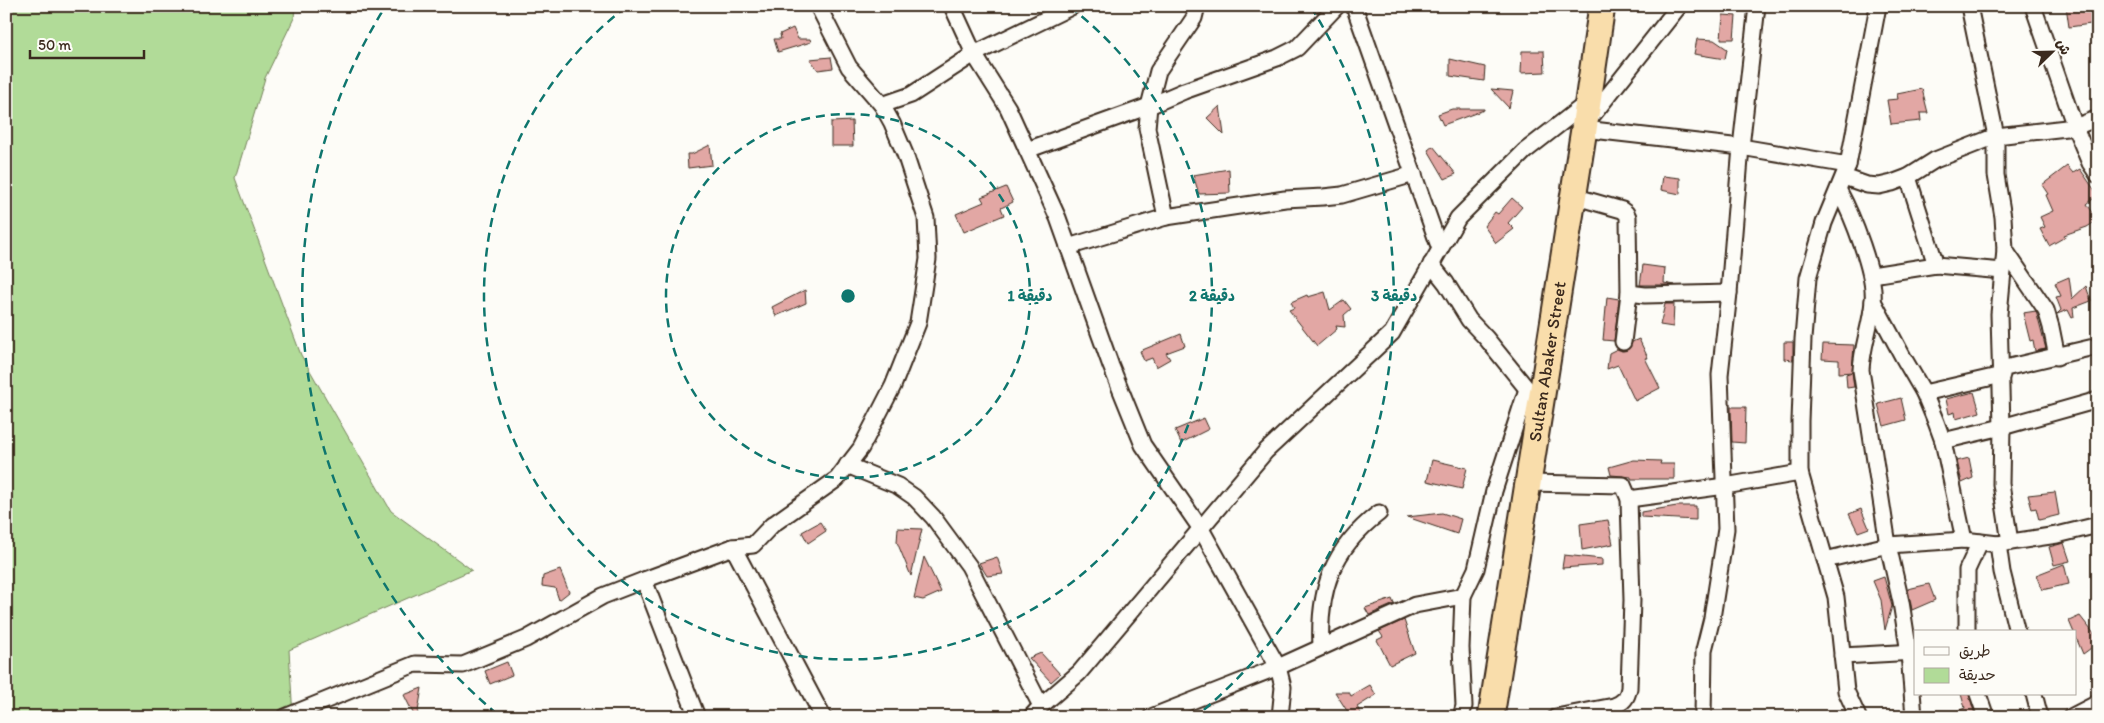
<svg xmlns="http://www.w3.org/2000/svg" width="2104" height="723" viewBox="0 0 2104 723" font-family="Itim,'Playpen Sans Arabic',sans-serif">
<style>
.green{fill:#b1db98;stroke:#76825b}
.building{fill:#e2a7a4;stroke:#3b2a1e}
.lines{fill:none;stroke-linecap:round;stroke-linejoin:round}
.minor-casing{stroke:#3b2a1e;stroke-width:19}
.trunk-casing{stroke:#3b2a1e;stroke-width:29}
.minor{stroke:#fdfcf7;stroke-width:15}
.trunk{stroke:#f9ddab;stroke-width:25}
.ring{fill:none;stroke:#0f766e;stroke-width:2.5;stroke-dasharray:9 6}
.labels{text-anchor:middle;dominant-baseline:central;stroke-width:5;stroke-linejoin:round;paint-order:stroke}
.street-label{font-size:18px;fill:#3b2a1e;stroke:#fdfcf7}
.centre{fill:#0f766e;stroke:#fdfcf7;stroke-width:2.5}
.ring-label{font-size:15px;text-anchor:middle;font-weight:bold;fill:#0f766e;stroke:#fdfcf7;stroke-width:5;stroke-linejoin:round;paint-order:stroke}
</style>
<rect width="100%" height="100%" fill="#fdfcf7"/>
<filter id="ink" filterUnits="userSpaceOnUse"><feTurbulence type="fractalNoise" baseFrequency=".02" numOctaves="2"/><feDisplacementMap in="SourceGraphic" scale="10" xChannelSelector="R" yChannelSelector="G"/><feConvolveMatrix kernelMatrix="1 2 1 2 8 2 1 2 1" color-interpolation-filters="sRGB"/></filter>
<g filter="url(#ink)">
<path class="green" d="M 6,6 L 295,6 L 294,18 L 265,78 L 235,178 L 301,355 L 391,511 L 472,570 L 289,650 L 293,717 L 6,717 Z"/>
<g class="building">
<path d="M 2066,6 L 2098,6 L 2098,23 L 2069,27 Z"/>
<path d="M 1723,15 L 1736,16 L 1734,39 L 1721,39 Z"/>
<path d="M 793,28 L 798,39 L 810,39 L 811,42 L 778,52 L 774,39 L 781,39 L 780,34 Z"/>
<path d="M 1697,39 L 1714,40 L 1727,49 L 1725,59 L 1694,54 Z"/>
<path d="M 1522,51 L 1544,51 L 1545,72 L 1521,73 Z"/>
<path d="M 831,57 L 833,68 L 818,70 L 810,59 Z"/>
<path d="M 1450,59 L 1485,67 L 1484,81 L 1450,76 Z"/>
<path d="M 1491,89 L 1513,91 L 1509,108 Z"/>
<path d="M 1922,89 L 1928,113 L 1920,113 L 1921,121 L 1891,124 L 1887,100 L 1898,99 L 1897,94 Z"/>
<path d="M 1220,106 L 1224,135 L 1207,118 Z"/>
<path d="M 1452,109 L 1484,109 L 1484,110 L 1443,125 L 1438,114 Z"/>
<path d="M 852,121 L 853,146 L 831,146 L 831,122 Z"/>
<path d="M 710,145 L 712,165 L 688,168 L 687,154 L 692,154 Z"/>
<path d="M 1433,146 L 1456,174 L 1445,179 L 1428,150 Z"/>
<path d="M 2067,166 L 2073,173 L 2080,169 L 2098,195 L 2087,204 L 2098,220 L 2087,227 L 2064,235 L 2065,237 L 2049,246 L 2040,229 L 2045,227 L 2040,217 L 2053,211 L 2046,195 L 2048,194 L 2042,185 Z"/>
<path d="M 1229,169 L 1230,193 L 1199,194 L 1193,175 Z"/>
<path d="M 1663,176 L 1680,178 L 1680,194 L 1661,190 Z"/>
<path d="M 1006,187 L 1013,202 L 1001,208 L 1004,215 L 964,232 L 956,214 L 984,202 L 981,197 Z"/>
<path d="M 1512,198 L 1522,207 L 1508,223 L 1514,229 L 1496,243 L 1484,226 L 1495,212 L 1498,214 Z"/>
<path d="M 1643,265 L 1665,268 L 1664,283 L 1675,285 L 1640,285 Z"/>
<path d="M 2069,277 L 2072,299 L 2086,286 L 2091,301 L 2073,308 L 2074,317 L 2072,318 L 2068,310 L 2057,314 L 2061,310 L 2056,297 L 2061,296 L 2055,283 Z"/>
<path d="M 805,290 L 806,303 L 776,316 L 772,307 Z"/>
<path d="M 1325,292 L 1330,310 L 1344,300 L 1351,309 L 1344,315 L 1345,327 L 1336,326 L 1337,329 L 1317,346 L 1289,310 L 1294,308 L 1291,302 L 1307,295 L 1308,297 Z"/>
<path d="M 1607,297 L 1619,299 L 1614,341 L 1603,340 Z"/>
<path d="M 1665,304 L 1674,304 L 1673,327 L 1660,325 Z"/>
<path d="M 2036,311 L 2046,349 L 2035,351 L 2033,340 L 2030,341 L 2023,313 Z"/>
<path d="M 1181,334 L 1185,346 L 1166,353 L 1170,359 L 1156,367 L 1152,358 L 1144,361 L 1140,351 Z"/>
<path d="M 1639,339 L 1648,358 L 1645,358 L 1660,388 L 1635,401 L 1618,365 L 1607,369 L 1609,353 L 1617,349 L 1627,350 L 1632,342 Z"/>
<path d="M 1784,342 L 1793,342 L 1793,360 L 1784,359 Z"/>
<path d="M 1823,344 L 1854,345 L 1852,372 L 1839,373 L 1839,360 L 1822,359 Z"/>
<path d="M 1852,372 L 1854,387 L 1847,388 L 1846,374 Z"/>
<path d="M 1974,392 L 1980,412 L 1956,419 L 1955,412 L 1949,414 L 1946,399 Z"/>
<path d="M 1901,398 L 1906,420 L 1884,426 L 1878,404 Z"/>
<path d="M 1731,407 L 1746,407 L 1745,443 L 1732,442 Z"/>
<path d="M 1204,418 L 1209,429 L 1181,443 L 1175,430 Z"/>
<path d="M 1969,458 L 1973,478 L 1962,483 L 1957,461 Z"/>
<path d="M 1432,460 L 1467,468 L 1462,489 L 1427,481 Z"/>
<path d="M 1634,460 L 1661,461 L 1660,464 L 1674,464 L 1674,479 L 1631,479 L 1631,477 L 1623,476 L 1611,475 L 1609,467 Z"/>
<path d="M 2055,492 L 2059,515 L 2039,520 L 2036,508 L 2032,509 L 2028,495 Z"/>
<path d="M 1677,506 L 1696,506 L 1696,520 L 1641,517 L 1641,512 Z"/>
<path d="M 1861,509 L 1869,528 L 1858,532 L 1849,514 Z"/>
<path d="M 1442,513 L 1461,519 L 1457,534 L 1407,517 Z"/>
<path d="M 1608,520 L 1613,544 L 1582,550 L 1580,524 Z"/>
<path d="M 820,522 L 826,531 L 808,543 L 802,532 Z"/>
<path d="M 898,528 L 922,529 L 911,576 L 897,542 Z"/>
<path d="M 2064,543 L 2070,561 L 2054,565 L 2049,547 Z"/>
<path d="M 1564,555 L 1602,559 L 1602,565 L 1562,568 Z"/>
<path d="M 924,557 L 941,592 L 923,600 L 914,598 Z"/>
<path d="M 997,557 L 1003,574 L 987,576 L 979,563 Z"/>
<path d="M 2064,564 L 2069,584 L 2042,590 L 2036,575 Z"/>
<path d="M 560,570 L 569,592 L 559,600 L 555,588 L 542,586 L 543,576 Z"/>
<path d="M 1884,577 L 1892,606 L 1885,630 L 1881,600 L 1873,581 Z"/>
<path d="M 1929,584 L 1935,600 L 1912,610 L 1908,589 Z"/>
<path d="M 1392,599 L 1394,604 L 1369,615 L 1365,608 Z"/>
<path d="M 2080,616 L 2098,639 L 2098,643 L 2083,654 L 2069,621 Z"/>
<path d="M 1404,620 L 1415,653 L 1390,665 L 1377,640 L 1383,637 L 1379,631 Z"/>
<path d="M 1041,653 L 1060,674 L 1051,682 L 1029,658 Z"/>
<path d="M 507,662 L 512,675 L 490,684 L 485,671 Z"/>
<path d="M 1370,685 L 1376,695 L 1357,707 L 1363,717 L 1351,717 L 1335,692 L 1349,692 L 1351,696 Z"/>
<path d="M 422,688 L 417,717 L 415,717 L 404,695 Z"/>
<path d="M 1961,694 L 1969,694 L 1975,715 L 1948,717 L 1947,715 L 1965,708 Z"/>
</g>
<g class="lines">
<defs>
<g id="minor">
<path d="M 952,6 L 974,54 L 1008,108 L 1058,218 L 1111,366 L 1143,445 L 1201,529 L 1278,667 L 1283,687 L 1280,717"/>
<path d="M 1354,6 L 1440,249"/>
<path d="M 1969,6 L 1996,136 L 1996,175 L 2003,217 L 2005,250 L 1999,314 L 2002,427 L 2001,484 L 2010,542"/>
<path d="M 2033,6 L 2075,127 L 2090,163 L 2098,175"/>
<path d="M 882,105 L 911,95 L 974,54 L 1073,6"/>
<path d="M 1588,121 L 1679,6"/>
<path d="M 1584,129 L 1741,147 L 1848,165"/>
<path d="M 1027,150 L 1149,106 L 1184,91 L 1277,58 L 1297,48 L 1337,6"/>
<path d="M 1844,177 L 1867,185 L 1879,186 L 1892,183 L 1908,177 L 1935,160 L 1996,136 L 2075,127 L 2098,118"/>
<path d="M 1908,177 L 1936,265"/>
<path d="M 1839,191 C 1852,215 1876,274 1873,301 C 1871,325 1862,347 1861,370 L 1888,545 L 1901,602 L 1909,653 L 1914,717"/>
<path d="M 1573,196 L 1622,210 L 1626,213 L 1628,217 L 1629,293 L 1623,342"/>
<path d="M 1166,217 L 1147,128 L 1149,106 L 1158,71 L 1194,18 L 1197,6"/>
<path d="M 1068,247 L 1166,217 L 1285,199 L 1323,197 L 1342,195 L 1414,174"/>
<path d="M 2005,250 L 2046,310 L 2051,327 L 2057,357"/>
<path d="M 1431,264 L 1446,283 L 1469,320 L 1486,338 L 1532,395"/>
<path d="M 1872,275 L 1936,265 L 2003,271"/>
<path d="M 1629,293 L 1645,295 L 1729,293"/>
<path d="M 1873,301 L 1903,357 L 1924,393 L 1936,422 L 1943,441 L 1964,540"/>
<path d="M 2001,369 L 2098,346"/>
<path d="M 1924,393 L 2002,375"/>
<path d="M 1943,441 L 2002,427 L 2098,400"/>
<path d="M 847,465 L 898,486 L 914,497 L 933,517 L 969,566 L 1041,706"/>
<path d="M 1528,483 L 1623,485 L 1629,499 L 1632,600 L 1629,688 C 1627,698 1624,702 1614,706 L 1556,717"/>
<path d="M 1629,499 L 1725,486 L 1800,473"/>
<path d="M 1998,544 L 2002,572 L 2017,632"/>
<path d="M 733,547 L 823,717"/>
<path d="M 1825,560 L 1888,545 L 1964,540 L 1998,544 L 2057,535 L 2098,525"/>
<path d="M 1967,632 L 1967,570 L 1980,542"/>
<path d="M 1321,647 C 1318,590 1332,549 1379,513"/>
<path d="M 1842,656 L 1915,652"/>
<path d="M 1978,694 L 1986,717"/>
<path d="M 2034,694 L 2040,717"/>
<path d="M 285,717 L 415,664 L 463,665 L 526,639 L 603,596 L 644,580"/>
<path d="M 697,717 L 644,580 L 733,547 L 753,545 L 772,525 L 837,479 L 861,448 L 893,386 L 918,323 L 928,259 L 926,218 L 905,154 L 892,123 L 882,105 L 849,67 L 818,6"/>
<path d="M 1031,717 L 1041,706 L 1079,673 L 1266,451 L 1392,333 L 1458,218 L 1525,151 L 1588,102"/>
<path d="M 1151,717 L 1278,667 L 1415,605 L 1463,596"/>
<path d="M 1461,717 L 1464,706 L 1461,648 L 1463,596 L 1476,569 L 1494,491 L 1527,389"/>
<path d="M 1703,717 L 1704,650 L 1712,618 L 1726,529 L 1720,375 L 1729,293 L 1741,147 L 1757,6"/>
<path d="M 1858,717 L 1846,691 L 1836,597 L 1800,473 L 1800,421 L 1803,339 L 1808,278 L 1824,223 L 1848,165 L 1878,6"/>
<path d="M 2071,717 L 2098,703"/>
</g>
<g id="trunk">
<path id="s1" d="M 1491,717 L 1584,129 L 1602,6"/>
</g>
</defs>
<use href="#minor" class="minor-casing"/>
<use href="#trunk" class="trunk-casing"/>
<use href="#minor" class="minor"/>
<use href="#trunk" class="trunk"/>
</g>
</g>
<g class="ring">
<circle cx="848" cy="296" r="182"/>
<path d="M1070 7A364 364 0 1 1 626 7"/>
<path d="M497 714A546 546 0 0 1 385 7M1311 7A546 546 0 0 1 1199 714"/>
</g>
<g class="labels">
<g class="street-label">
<text stroke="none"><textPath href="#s1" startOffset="360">Sultan Abaker Street</textPath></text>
</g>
</g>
<circle cx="848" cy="296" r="8" class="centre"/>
<g class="ring-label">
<text x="1030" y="301">1 دقيقة</text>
<text x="1212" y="301">2 دقيقة</text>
<text x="1394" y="301">3 دقيقة</text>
</g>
<rect width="2104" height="723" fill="none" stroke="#fdfcf7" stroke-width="25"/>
<rect x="12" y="12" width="2079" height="698" fill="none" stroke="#3b2a1e" stroke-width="2" filter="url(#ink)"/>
<rect x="1914" y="630" width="162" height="65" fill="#fdfcf7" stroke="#afa8a0"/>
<rect x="1924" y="647" width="25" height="8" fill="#fdfcf7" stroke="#afa8a0"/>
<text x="1959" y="656" font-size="15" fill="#3b2a1e">طريق</text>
<rect x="1924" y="668" width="25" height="15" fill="#b1db98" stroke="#afa8a0"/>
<text x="1959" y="680" font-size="15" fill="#3b2a1e">حديقة</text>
<g transform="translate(2052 52) rotate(67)" stroke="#fdfcf7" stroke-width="4" paint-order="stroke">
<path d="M0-4L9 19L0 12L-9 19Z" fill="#3b2a1e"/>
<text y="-8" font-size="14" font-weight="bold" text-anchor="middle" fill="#3b2a1e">ش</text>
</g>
<path d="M30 50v8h114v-8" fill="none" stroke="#3b2a1e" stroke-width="2.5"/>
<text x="38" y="50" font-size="15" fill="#3b2a1e" stroke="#fdfcf7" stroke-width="4" paint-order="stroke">50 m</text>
</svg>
